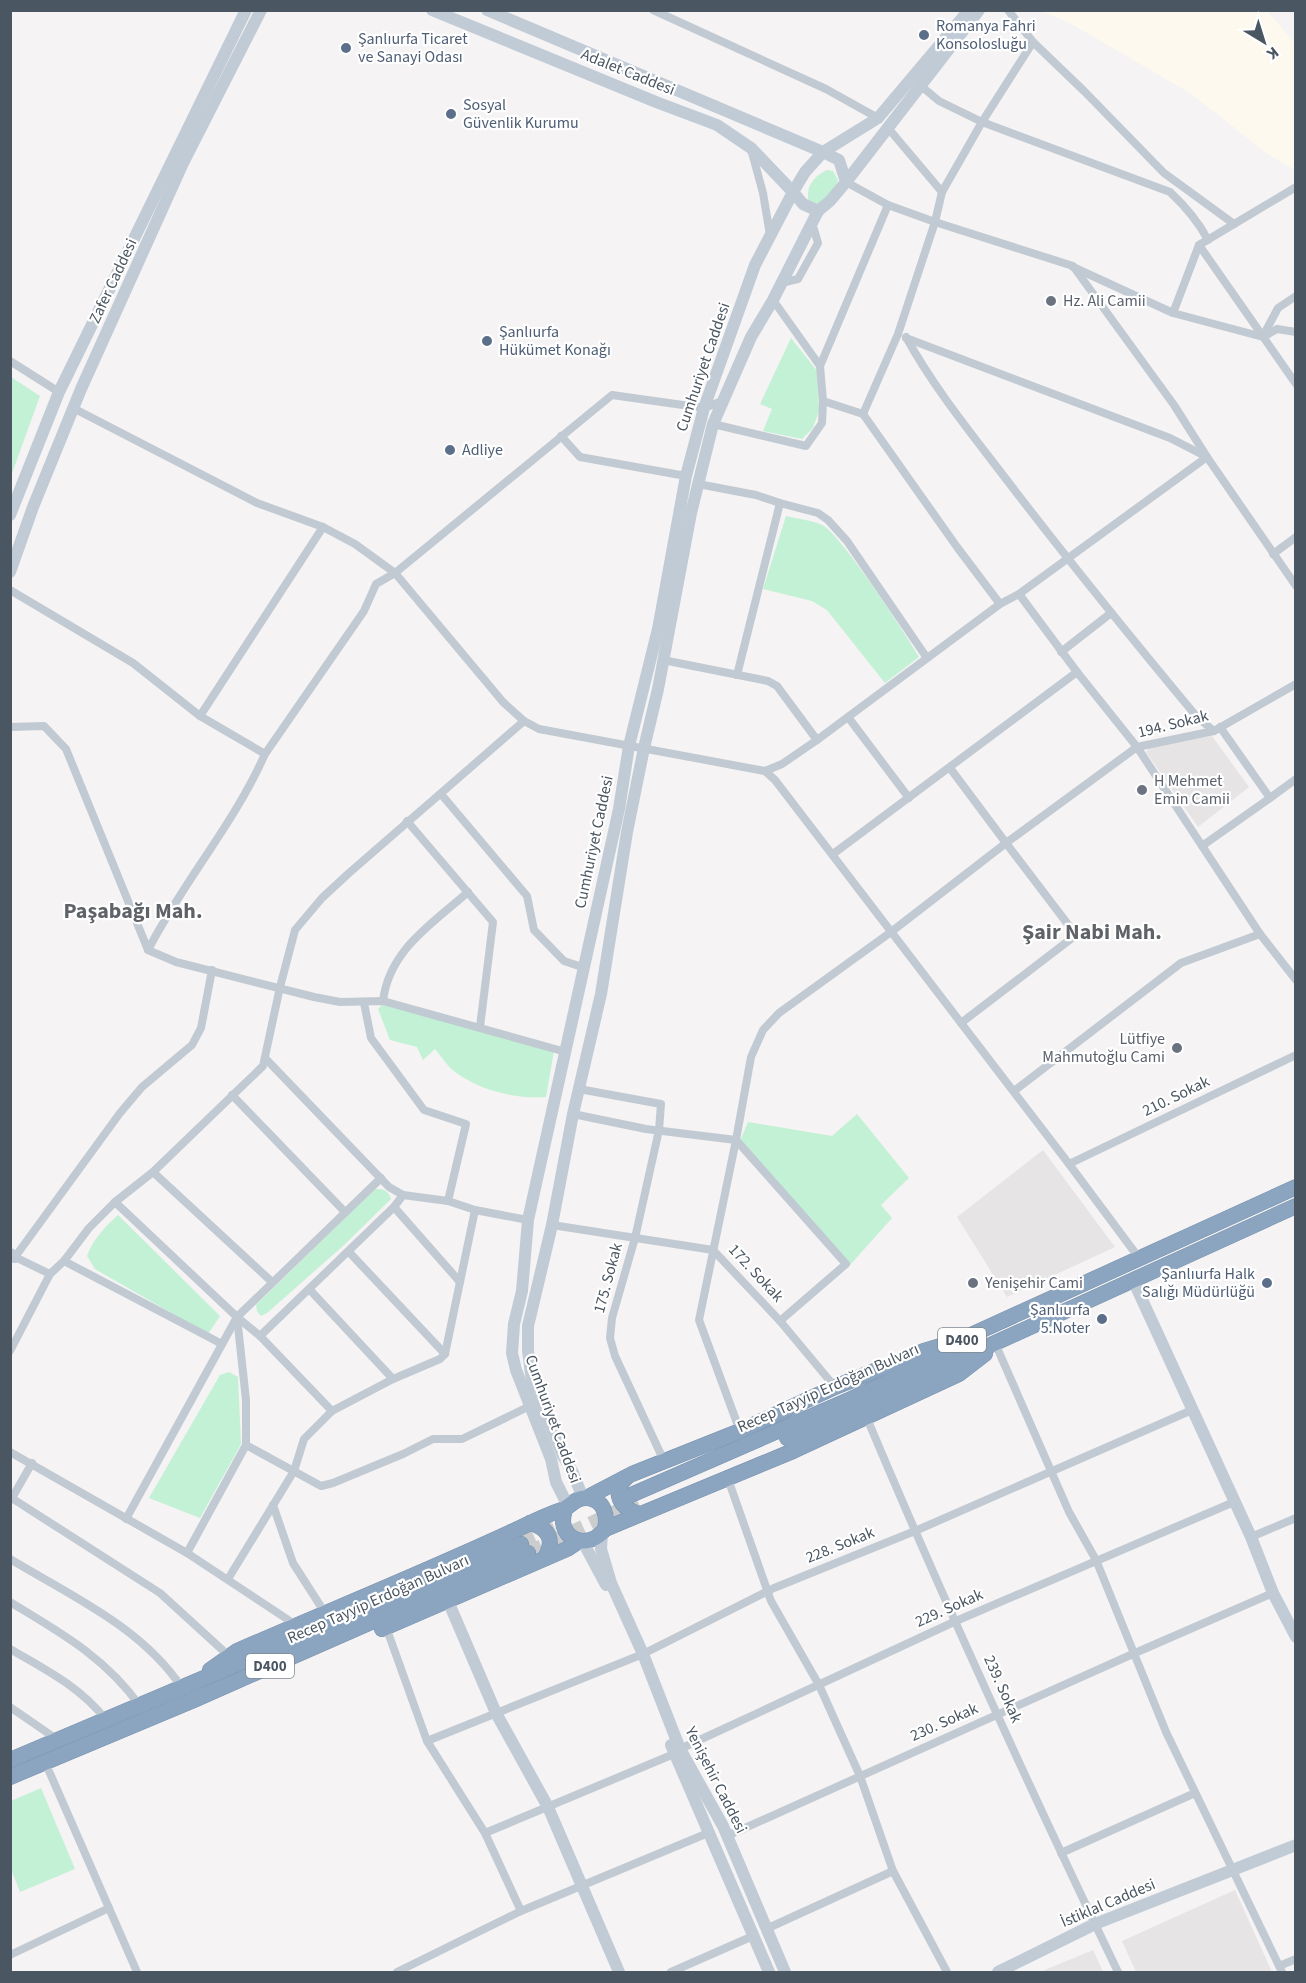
<svg xmlns="http://www.w3.org/2000/svg" width="1306" height="1983" viewBox="0 0 1306 1983" font-family="'Source Sans 3',sans-serif">
<style>
.commercial{fill:#fdf9ef}
.education{fill:#e6e4e5}
.green{fill:#c3f1d5}
.lines{fill:none;stroke-linecap:round;stroke-linejoin:round}
.highway-tunnel{stroke:#caccce;stroke-width:15;stroke-dasharray:15 8;stroke-linecap:butt}
.highway-casing{stroke:#7690ad;stroke-width:16}
.street{stroke:#c1cad2;stroke-width:8}
.secondary{stroke:#c1cbd6;stroke-width:12}
.highway{stroke:#8ba5c1;stroke-width:15}
.service-dot{fill:#5c6f8a;stroke:#fff;stroke-width:2}
.worship-dot{fill:#6b7280;stroke:#fff;stroke-width:2}
.labels{text-anchor:middle;dominant-baseline:central;stroke-width:4.5;stroke-linejoin:round;paint-order:stroke}
.shield{fill:#fff;stroke:#808990;stroke-width:1.5}
.shield-label{font-size:15px;font-weight:bold;fill:#4a5661}
.service-label{font-size:16px;fill:#4e5e75;stroke:#fff;text-anchor:start}
.street-label{font-size:16px;fill:#4a5661;stroke:#fff}
.worship-label{font-size:16px;fill:#5b616d;stroke:#fff;text-anchor:start}
.district-label{font-size:22px;font-weight:bold;fill:#5f6368;stroke:#fff}
</style>
<rect width="100%" height="100%" fill="#f5f3f3"/>
<path class="commercial" d="M 1040,11 L 1267,11 L 1295,43 L 1295,170 L 1269,155 L 1190,93 L 1068,22 Z"/>
<g class="education">
<path d="M 1212,736 L 1249,787 L 1198,827 L 1146,752 L 1150,747 Z"/>
<path d="M 1043,1150 L 1115,1247 L 1007,1297 L 957,1217 Z"/>
<path d="M 1235,1890 L 1272,1972 L 1136,1972 L 1122,1941 Z"/>
<path d="M 1093,1950 L 1103,1972 L 1040,1972 Z"/>
</g>
<g class="green">
<path d="M 827,170 L 833,171 L 838,180 L 834,191 L 818,204 L 809,203 C 805,187 813,177 827,170 Z"/>
<path d="M 791,338 L 818,372 L 819,411 L 813,428 L 802,439 L 763,431 L 772,409 L 760,404 Z"/>
<path d="M 11,377 L 40,396 L 11,476 Z"/>
<path d="M 786,516 C 797,519 812,520 822,525 C 840,533 907,636 919,657 L 885,683 L 827,610 L 812,601 L 763,589 Z"/>
<path d="M 383,1004 L 554,1051 L 546,1097 C 517,1099 482,1091 458,1074 C 449,1069 442,1057 435,1049 L 423,1060 L 417,1047 L 390,1040 L 378,1009 Z"/>
<path d="M 857,1114 L 909,1178 L 881,1205 L 892,1218 L 850,1265 L 740,1141 L 748,1122 L 832,1136 Z"/>
<path d="M 375,1189 C 384,1189 388,1190 391,1199 L 343,1246 L 267,1313 L 261,1316 L 257,1311 L 256,1305 Z"/>
<path d="M 118,1215 L 220,1316 L 208,1334 L 95,1269 L 87,1256 C 93,1239 105,1227 118,1215 Z"/>
<path d="M 229,1372 L 238,1377 L 241,1444 L 200,1518 L 149,1498 L 220,1375 Z"/>
<path d="M 41,1788 L 75,1869 L 20,1892 L 11,1869 L 11,1801 Z"/>
</g>
<g class="lines">
<g class="highway-tunnel">
<path d="M 521,1544 L 555,1529"/>
<path d="M 528,1553 L 638,1502"/>
</g>
<defs>
<g id="highway">
<path d="M 787,1438 L 861,1407 L 995,1343 L 1296,1206"/>
<path d="M 627,1477 C 610,1491 621,1510 640,1514"/>
<path d="M 631,1495 L 851,1399 L 939,1358 L 960,1340 L 1296,1187"/>
<path d="M 586,1498 L 632,1474 L 740,1431 L 835,1387 L 924,1351 L 954,1342"/>
<path d="M 530,1523 C 549,1528 555,1540 545,1558"/>
<path d="M 605,1529 L 793,1451 L 959,1374 L 985,1354"/>
<path d="M 382,1629 L 567,1549 L 579,1541"/>
<path d="M 210,1670 L 237,1651 C 331,1610 428,1571 522,1527 C 536,1520 549,1514 564,1509 C 572,1505 576,1497 588,1498 C 604,1500 608,1516 605,1529 C 586,1554 553,1536 566,1508"/>
<path d="M 10,1760 L 521,1544"/>
<path d="M 10,1777 L 196,1699 L 528,1553"/>
</g>
</defs>
<use href="#highway" class="highway-casing"/>
<g class="street">
<path d="M 653,10 L 826,89 L 878,118"/>
<path d="M 1008,10 L 1033,42 L 1084,91 L 1164,173 L 1234,224"/>
<path d="M 921,86 L 939,101 L 982,122 L 1170,192 C 1185,206 1198,221 1208,240"/>
<path d="M 888,128 L 942,192"/>
<path d="M 751,149 L 763,193 L 770,235"/>
<path d="M 846,182 L 888,205 L 935,222 L 1073,266 L 1174,405 L 1207,457 L 1296,586"/>
<path d="M 1199,245 L 1296,384"/>
<path d="M 1073,267 L 1173,313 L 1263,337 L 1277,329 L 1296,332"/>
<path d="M 781,283 L 798,279 L 818,243 L 812,223"/>
<path d="M 773,300 L 820,366 L 823,401 L 863,414 L 898,334 L 935,222 L 942,192 L 982,122 L 1033,42"/>
<path d="M 1173,313 L 1199,245 L 1296,187"/>
<path d="M 1263,336 L 1278,308 L 1296,296"/>
<path d="M 906,337 C 934,388 971,433 1006,479 C 1068,560 1132,639 1197,717 L 1214,731"/>
<path d="M 10,361 L 59,392"/>
<path d="M 820,366 L 888,205"/>
<path d="M 73,408 L 257,503 L 323,527 L 355,544 L 395,573 L 503,702 L 524,721 L 539,729 L 765,771 L 775,780 L 1069,1164 L 1139,1258"/>
<path d="M 863,414 L 957,547 L 1000,604"/>
<path d="M 713,424 L 806,446 L 822,423 L 823,401"/>
<path d="M 561,436 L 580,457 L 686,476"/>
<path d="M 698,484 L 756,495 L 780,503"/>
<path d="M 1273,554 L 1296,537"/>
<path d="M 10,590 L 133,663 L 200,716 L 265,754"/>
<path d="M 1061,652 L 1111,613"/>
<path d="M 663,660 L 768,681 L 777,686 L 817,740"/>
<path d="M 1077,672 L 1137,747 L 1260,934 L 1296,980"/>
<path d="M 737,675 L 780,503 L 818,513 L 828,520 L 847,541 L 927,658"/>
<path d="M 200,716 L 323,527"/>
<path d="M 848,717 L 909,798"/>
<path d="M 10,727 L 44,726 L 66,749 L 148,950 L 176,962 L 314,997 L 340,1002 L 383,1001 L 566,1052"/>
<path d="M 765,771 L 782,764 L 817,740 L 1000,604 L 1019,594 L 1207,457 L 1170,438 L 906,338"/>
<path d="M 441,794 L 527,896 L 534,930 L 564,961 L 585,968"/>
<path d="M 1270,798 L 1296,779"/>
<path d="M 407,821 L 493,922 L 480,1027"/>
<path d="M 1202,846 L 1270,798 L 1220,727"/>
<path d="M 833,854 L 1077,672 L 1019,594"/>
<path d="M 148,950 C 183,882 234,824 265,754 L 364,611 L 376,584 L 395,573 L 612,395 L 704,408 L 722,401"/>
<path d="M 383,1001 C 389,950 432,924 468,892"/>
<path d="M 364,1003 L 371,1038 L 424,1110 L 466,1124 L 448,1201"/>
<path d="M 961,1023 L 1076,935 L 1006,843 L 1137,747 L 1214,731 L 1296,684"/>
<path d="M 265,1058 L 389,1187 L 403,1195 L 448,1201 L 475,1210 L 528,1220"/>
<path d="M 579,1089 L 661,1104 L 659,1130 L 635,1238 L 612,1318 L 610,1338 L 615,1356 L 664,1461"/>
<path d="M 1014,1091 L 1181,963 L 1260,934"/>
<path d="M 232,1095 L 345,1212"/>
<path d="M 573,1114 L 646,1129 L 736,1140 L 846,1264 L 780,1321"/>
<path d="M 1069,1164 L 1296,1055"/>
<path d="M 153,1172 L 272,1282"/>
<path d="M 115,1202 L 237,1317 L 260,1336 L 332,1411"/>
<path d="M 394,1207 L 460,1282"/>
<path d="M 552,1225 L 713,1250 L 780,1321 L 835,1387"/>
<path d="M 349,1252 L 445,1354"/>
<path d="M 64,1261 L 222,1344"/>
<path d="M 50,1274 L 15,1257 L 120,1113 L 142,1087 L 192,1045 L 201,1028 L 212,970"/>
<path d="M 310,1290 L 393,1379"/>
<path d="M 237,1317 L 246,1400 L 246,1445 L 321,1486 L 333,1483 L 403,1454 L 433,1439 L 462,1439 L 530,1406"/>
<path d="M 260,1336 L 394,1207 L 403,1195"/>
<path d="M 995,1343 L 1069,1512 L 1096,1560 L 1166,1732 L 1282,1972"/>
<path d="M 10,1351 L 50,1274 L 64,1261 L 89,1228 L 115,1202 L 153,1172 L 263,1066 L 280,987 L 295,930 L 322,898 L 349,873 L 524,721"/>
<path d="M 866,1416 C 945,1604 1030,1789 1118,1972"/>
<path d="M 740,1431 L 699,1320 L 736,1140 L 751,1057 L 763,1030 L 779,1013 L 891,932 L 1006,843 L 950,768"/>
<path d="M 10,1452 L 187,1553 L 296,1625"/>
<path d="M 728,1479 L 771,1601 L 819,1685 L 860,1776 L 893,1871 L 947,1972"/>
<path d="M 10,1497 L 160,1593 L 229,1656"/>
<path d="M 12,1498 L 32,1463"/>
<path d="M 273,1505 L 293,1563 L 325,1613"/>
<path d="M 126,1519 L 237,1317 L 381,1178"/>
<path d="M 1251,1537 L 1296,1518"/>
<path d="M 187,1553 L 246,1445"/>
<path d="M 10,1559 C 70,1595 143,1628 182,1688"/>
<path d="M 228,1579 L 294,1471 L 304,1439 L 332,1411 L 393,1379 L 440,1359 L 445,1354 L 475,1210"/>
<path d="M 10,1602 C 61,1633 105,1657 140,1706"/>
<path d="M 386,1627 L 427,1741 L 485,1833 L 521,1911"/>
<path d="M 10,1649 C 45,1669 82,1688 106,1720"/>
<path d="M 643,1654 L 774,1588 L 915,1531 L 1192,1410"/>
<path d="M 10,1707 L 58,1740"/>
<path d="M 427,1741 L 638,1656"/>
<path d="M 680,1749 L 956,1621 L 1234,1502"/>
<path d="M 45,1762 L 137,1972"/>
<path d="M 485,1833 L 674,1754"/>
<path d="M 727,1836 L 1135,1653 L 1273,1593"/>
<path d="M 1061,1853 L 1195,1793"/>
<path d="M 766,1929 L 893,1871"/>
<path d="M 10,1955 L 109,1908"/>
<path d="M 1279,1966 L 1296,1959"/>
<path d="M 397,1972 L 521,1911 L 708,1833"/>
<path d="M 671,1972 L 753,1936"/>
</g>
<g class="secondary">
<path d="M 432,10 L 656,102 L 717,125 L 751,148 L 793,192 L 755,265 L 704,408 L 686,476 L 658,629 L 629,746 L 619,809 L 528,1220 L 522,1291 L 514,1324 L 512,1353 L 516,1370 L 551,1459 L 556,1482 L 568,1506"/>
<path d="M 487,10 L 823,152 L 878,118 L 969,10"/>
<path d="M 846,182 L 839,160 L 823,152 L 805,172 L 793,192 L 803,204 L 818,211 L 830,201 L 846,182 L 979,10"/>
<path d="M 10,515 L 59,392 L 246,10"/>
<path d="M 10,572 L 33,507 L 81,389 L 183,163 L 261,10"/>
<path d="M 10,1254 L 15,1257"/>
<path d="M 1133,1280 L 1251,1537 L 1273,1593 L 1296,1637"/>
<path d="M 583,1498 L 572,1471 L 563,1456 L 532,1381 L 528,1351 L 528,1326 L 552,1225 L 573,1114 L 601,994 L 627,832 L 644,748 L 658,689 L 691,513 L 713,424 L 751,337 L 773,300 L 818,211"/>
<path d="M 602,1533 L 601,1549 L 611,1583 L 643,1654 L 680,1749 L 723,1826 L 785,1972"/>
<path d="M 583,1542 L 606,1585"/>
<path d="M 448,1601 L 496,1713 L 548,1807 L 619,1972"/>
<path d="M 671,1745 L 769,1972"/>
<path d="M 998,1972 L 1095,1924 L 1296,1845"/>
</g>
<use href="#highway" class="highway"/>
</g>
<g class="service-dot">
<circle cx="924" cy="35" r="6"/>
<circle cx="346" cy="48" r="6"/>
<circle cx="451" cy="114" r="6"/>
<circle cx="487" cy="341" r="6"/>
<circle cx="450" cy="450" r="6"/>
<circle cx="1267" cy="1283" r="6"/>
<circle cx="1102" cy="1319" r="6"/>
</g>
<g class="worship-dot">
<circle cx="1051" cy="301" r="6"/>
<circle cx="1142" cy="790" r="6"/>
<circle cx="1177" cy="1048" r="6"/>
<circle cx="973" cy="1283" r="6"/>
</g>
<g class="labels">
<g class="shield">
<rect x="938" y="1328" width="48" height="24" rx="4.5"/>
<rect x="246" y="1654" width="48" height="24" rx="4.5"/>
</g>
<g class="shield-label">
<text x="962" y="1340">D400</text>
<text x="270" y="1666">D400</text>
</g>
<g class="service-label">
<text x="936" y="26">Romanya Fahri<tspan x="936" dy="18">Konsolosluğu</tspan></text>
<text x="358" y="39">Şanlıurfa Ticaret<tspan x="358" dy="18">ve Sanayi Odası</tspan></text>
<text x="463" y="105">Sosyal<tspan x="463" dy="18">Güvenlik Kurumu</tspan></text>
<text x="499" y="332">Şanlıurfa<tspan x="499" dy="18">Hükümet Konağı</tspan></text>
<text x="462" y="450">Adliye</text>
<text x="1255" y="1274" text-anchor="end">Şanlıurfa Halk<tspan x="1255" dy="18">Salığı Müdürlüğü</tspan></text>
<text x="1090" y="1310" text-anchor="end">Şanlıurfa<tspan x="1090" dy="18">5.Noter</tspan></text>
</g>
<g class="street-label">
<text transform="translate(628 72) rotate(22)">Adalet Caddesi</text>
<text transform="translate(113 281) rotate(-65)">Zafer Caddesi</text>
<text transform="translate(703 367) rotate(-71)">Cumhuriyet Caddesi</text>
<text transform="translate(1173 724) rotate(-14)">194. Sokak</text>
<text transform="translate(594 842) rotate(-78)">Cumhuriyet Caddesi</text>
<text transform="translate(1176 1096) rotate(-26)">210. Sokak</text>
<text transform="translate(756 1273) rotate(47)">172. Sokak</text>
<text transform="translate(608 1278) rotate(-75)">175. Sokak</text>
<text transform="translate(828 1388) rotate(-24)">Recep Tayyip Erdoğan Bulvarı</text>
<text transform="translate(553 1419) rotate(70)">Cumhuriyet Caddesi</text>
<text transform="translate(840 1545) rotate(-22)">228. Sokak</text>
<text transform="translate(378 1599) rotate(-24)">Recep Tayyip Erdoğan Bulvarı</text>
<text transform="translate(949 1608) rotate(-24)">229. Sokak</text>
<text transform="translate(1003 1689) rotate(66)">239. Sokak</text>
<text transform="translate(944 1722) rotate(-24)">230. Sokak</text>
<text transform="translate(716 1780) rotate(63)">Yenişehir Caddesi</text>
<text transform="translate(1108 1903) rotate(-23)">İstiklal Caddesi</text>
</g>
<g class="worship-label">
<text x="1063" y="301">Hz. Ali Camii</text>
<text x="1154" y="781">H Mehmet<tspan x="1154" dy="18">Emin Camii</tspan></text>
<text x="1165" y="1039" text-anchor="end">Lütfiye<tspan x="1165" dy="18">Mahmutoğlu Cami</tspan></text>
<text x="985" y="1283">Yenişehir Cami</text>
</g>
<g class="district-label">
<text x="133" y="911">Paşabağı Mah.</text>
<text x="1092" y="932">Şair Nabi Mah.</text>
</g>
</g>
<rect width="1306" height="1983" fill="none" stroke="#4a5661" stroke-width="24"/>
<g transform="translate(1264 42) rotate(142)" stroke="#ffffff" stroke-width="4.5" paint-order="stroke">
<path d="M0-4.5L10 22L0 15L-10 22Z" fill="#4a5661"/>
<text y="-9" font-size="16" font-weight="bold" text-anchor="middle" fill="#4a5661">K</text>
</g>
</svg>
